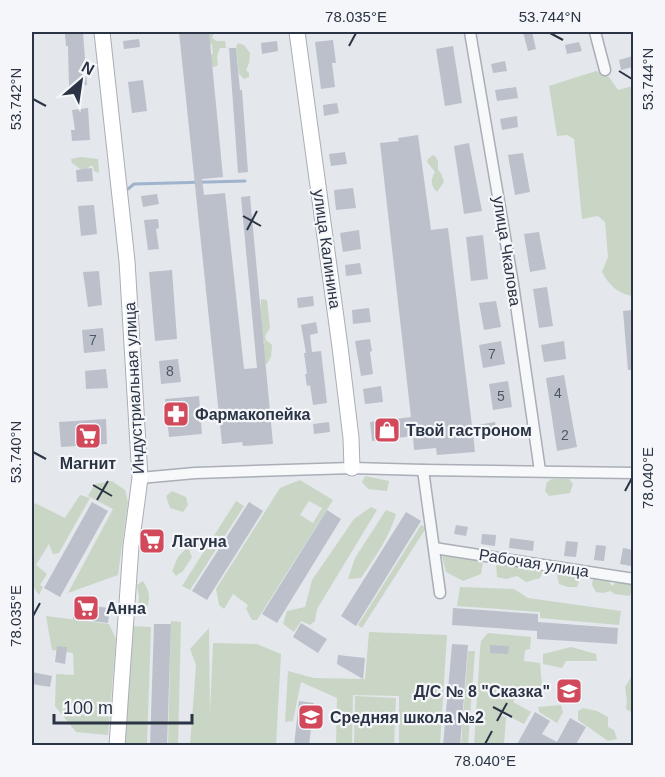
<svg xmlns="http://www.w3.org/2000/svg" width="665" height="777" viewBox="0 0 665 777" font-family="Helvetica,sans-serif">
<style>
.green{fill:#c9d6c5;fill-rule:evenodd}
.lines{fill:none;stroke-linecap:round;stroke-linejoin:round}
.stream{stroke:#9fb4cc;stroke-width:3}
.building{fill:#bbc0ca}
.street-casing{stroke:#a9aeb7;stroke-width:13}
.secondary-casing{stroke:#a9aeb7;stroke-width:17}
.street{stroke:#f7f8fa;stroke-width:10}
.secondary{stroke:#fff;stroke-width:15}
.ticks{fill:none;stroke:#2b3445;stroke-width:2}
.labels{text-anchor:middle;dominant-baseline:central;stroke-width:4.5;stroke-linejoin:round;paint-order:stroke}
.number-label{font-size:14px;fill:#4f5766}
.street-label{font-size:16px;fill:#2b3445;stroke:#f4f6f9}
.poi-label{font-size:16px;font-weight:bold;fill:#2b3445;stroke:#f4f6f9;text-anchor:start}
.neatline{fill:none;stroke:#2b3445;stroke-width:2}
.ticks-label{font-size:15px;text-anchor:middle;fill:#2b3445}
</style>
<rect width="100%" height="100%" fill="#e4e7ec"/>
<g class="green">
<path d="M 207,32 L 214,32 L 212,38 L 217,41 L 225,41 L 226,48 L 220,48 L 217,56 L 218,65 L 214,67 L 210,66 L 209,58 L 213,53 L 212,45 L 207,41 Z"/>
<path d="M 238,43 L 244,45 L 250,53 L 249,63 L 246,70 L 249,73 L 249,77 L 244,79 L 239,74 L 236,47 Z"/>
<path d="M 596,71 L 609,77 L 618,90 L 633,86 L 633,296 C 618,294 609,285 602,272 L 608,257 L 605,222 L 598,216 L 582,219 L 574,139 L 567,135 L 557,136 L 549,86 Z"/>
<path d="M 433,155 L 436,157 L 438,162 L 438,170 L 441,173 L 444,182 L 437,192 C 431,186 430,180 435,172 L 427,162 L 428,159 Z"/>
<path d="M 81,157 L 98,159 L 99,173 L 94,171 L 93,166 L 90,166 L 86,170 L 83,171 L 72,163 L 71,159 Z"/>
<path d="M 261,299 L 267,300 L 270,328 L 265,336 L 266,340 L 272,345 L 271,357 L 267,364 L 263,362 L 262,346 L 265,342 L 259,337 Z"/>
<path d="M 365,476 L 389,481 L 387,491 L 368,489 L 362,482 Z"/>
<path d="M 552,479 L 569,479 L 573,484 L 570,493 L 549,496 L 545,491 L 547,482 Z"/>
<path d="M 300,480 L 333,500 L 257,620 L 252,620 L 246,609 L 248,605 L 233,594 L 224,609 L 219,605 L 216,589 L 280,488 ZM 309,501 L 322,508 L 313,523 L 300,515 Z"/>
<path d="M 112,481 L 125,490 L 128,502 L 118,575 L 68,593 L 113,509 L 88,496 L 95,484 Z"/>
<path d="M 172,491 L 186,497 L 188,505 L 183,512 L 170,508 L 166,496 Z"/>
<path d="M 80,495 L 90,498 L 59,553 L 53,554 L 49,544 L 36,565 L 47,574 L 40,585 L 43,587 L 39,595 L 32,585 L 32,509 L 35,503 L 65,518 Z"/>
<path d="M 236,501 L 244,506 L 190,590 L 182,586 Z"/>
<path d="M 371,507 L 377,510 L 317,609 L 315,621 L 310,625 L 301,621 L 294,632 L 283,624 L 287,611 L 305,607 L 312,580 L 354,519 Z"/>
<path d="M 386,510 L 396,514 C 389,538 375,557 361,578 L 348,579 L 355,558 Z"/>
<path d="M 421,525 L 426,528 L 362,628 L 358,625 Z"/>
<path d="M 188,547 L 192,557 L 183,571 L 176,576 L 172,571 L 178,557 Z"/>
<path d="M 442,556 L 483,561 L 481,574 L 463,581 L 446,572 Z"/>
<path d="M 496,564 L 543,571 L 540,578 L 526,582 L 517,576 L 506,579 L 497,577 Z"/>
<path d="M 566,571 L 581,575 L 577,587 L 568,587 L 559,584 L 557,574 Z"/>
<path d="M 597,576 L 605,576 L 612,586 L 618,580 L 633,585 L 630,596 L 614,594 L 611,591 L 603,593 L 596,592 L 592,585 L 593,579 Z"/>
<path d="M 143,581 C 151,593 150,599 146,612 L 137,611 L 139,598 L 137,585 Z"/>
<path d="M 460,587 L 514,589 L 528,598 L 621,611 L 619,625 L 540,618 L 540,612 L 457,606 Z"/>
<path d="M 46,616 L 109,624 L 116,639 L 108,735 L 76,732 L 55,706 L 56,674 L 74,675 L 73,653 L 52,650 Z"/>
<path d="M 171,621 L 181,622 L 178,745 L 168,745 Z"/>
<path d="M 131,626 L 151,627 L 147,745 L 124,746 Z"/>
<path d="M 209,628 L 210,714 L 213,643 L 257,644 L 281,654 L 276,745 L 190,745 L 196,665 L 190,649 Z"/>
<path d="M 369,632 L 447,635 L 440,745 L 399,745 L 399,696 L 353,695 L 352,745 L 336,745 L 337,698 L 301,682 L 293,721 L 285,722 L 288,671 L 314,678 L 365,679 Z"/>
<path d="M 488,633 L 531,637 L 530,649 L 525,650 L 524,661 L 540,663 L 542,686 L 529,697 L 517,695 L 513,702 L 531,712 L 524,724 L 501,712 L 501,716 L 506,717 L 504,745 L 474,746 L 480,649 L 481,641 Z"/>
<path d="M 571,647 L 596,654 L 597,661 L 566,661 L 562,668 L 543,664 L 543,654 Z"/>
<path d="M 468,651 L 475,651 L 468,745 L 461,745 Z"/>
<path d="M 633,674 L 633,713 L 626,709 L 627,701 L 625,687 Z"/>
<path d="M 355,696 L 396,698 L 394,745 L 354,745 Z"/>
<path d="M 561,705 L 563,712 L 557,723 L 539,712 L 538,707 Z"/>
<path d="M 583,708 L 597,711 L 608,717 L 608,727 L 614,730 L 617,739 L 608,741 L 578,720 L 578,711 Z"/>
</g>
<g class="lines">
<path class="stream" d="M 128,189 L 134,184 L 245,181"/>
</g>
<g class="building">
<path d="M 179,32 L 209,32 L 223,177 L 202,179 L 204,195 L 225,193 L 244,369 L 257,368 L 241,197 L 250,196 L 273,444 L 243,446 L 242,442 L 222,444 Z"/>
<path d="M 523,32 L 532,32 L 536,49 L 528,51 Z"/>
<path d="M 83,33 L 87,85 L 69,86 L 68,46 L 66,46 L 65,34 Z"/>
<path d="M 139,39 L 140,47 L 124,49 L 123,41 Z"/>
<path d="M 333,40 L 336,63 L 332,63 L 335,87 L 321,89 L 315,42 Z"/>
<path d="M 277,41 L 278,51 L 262,54 L 261,43 Z"/>
<path d="M 579,42 L 582,51 L 567,54 L 565,45 Z"/>
<path d="M 453,46 L 462,103 L 445,106 L 436,49 Z"/>
<path d="M 229,48 L 236,48 L 240,90 L 242,90 L 248,172 L 238,173 Z"/>
<path d="M 633,56 L 633,67 L 621,70 L 619,60 Z"/>
<path d="M 505,61 L 507,71 L 493,73 L 491,64 Z"/>
<path d="M 143,80 L 147,111 L 132,113 L 128,82 Z"/>
<path d="M 516,87 L 518,98 L 497,101 L 495,90 Z"/>
<path d="M 337,103 L 339,113 L 324,116 L 323,105 Z"/>
<path d="M 88,108 L 90,140 L 72,141 L 71,130 L 75,130 L 72,110 Z"/>
<path d="M 517,116 L 518,127 L 502,130 L 500,119 Z"/>
<path d="M 418,135 L 431,230 L 448,228 L 472,426 L 495,422 L 497,432 L 490,434 L 489,431 L 473,433 L 475,452 L 437,455 L 436,448 L 414,450 L 413,436 L 372,441 L 370,422 L 411,417 L 380,143 L 399,141 L 398,138 Z"/>
<path d="M 469,143 L 482,211 L 464,214 L 454,146 Z"/>
<path d="M 345,152 L 347,164 L 331,166 L 329,154 Z"/>
<path d="M 523,153 L 530,192 L 515,195 L 508,155 Z"/>
<path d="M 92,168 L 93,181 L 77,182 L 76,170 Z"/>
<path d="M 353,188 L 356,208 L 336,210 L 334,190 Z"/>
<path d="M 157,194 L 159,204 L 143,207 L 141,196 Z"/>
<path d="M 94,205 L 97,234 L 81,236 L 78,206 Z"/>
<path d="M 158,219 L 159,228 L 156,229 L 159,249 L 148,250 L 144,220 Z"/>
<path d="M 359,230 L 361,249 L 343,252 L 340,233 Z"/>
<path d="M 539,232 L 546,269 L 530,272 L 524,234 Z"/>
<path d="M 483,235 L 488,279 L 471,281 L 466,237 Z"/>
<path d="M 360,263 L 362,274 L 346,276 L 345,265 Z"/>
<path d="M 172,270 L 177,339 L 155,341 L 149,272 Z"/>
<path d="M 99,271 L 102,305 L 88,307 L 83,272 Z"/>
<path d="M 547,287 L 553,326 L 539,328 L 533,289 Z"/>
<path d="M 313,296 L 314,306 L 298,308 L 297,298 Z"/>
<path d="M 496,301 L 501,327 L 484,330 L 479,303 Z"/>
<path d="M 369,308 L 371,322 L 353,324 L 352,310 Z"/>
<path d="M 633,310 L 633,370 L 628,370 L 623,311 Z"/>
<path d="M 316,322 L 318,333 L 310,335 L 312,352 L 321,351 L 327,403 L 313,405 L 310,385 L 307,386 L 305,374 L 307,374 L 304,353 L 306,353 L 301,325 Z"/>
<path d="M 103,328 L 105,351 L 84,353 L 82,330 Z"/>
<path d="M 370,339 L 372,351 L 370,352 L 373,374 L 361,376 L 355,341 Z"/>
<path d="M 501,341 L 505,364 L 483,368 L 479,345 Z"/>
<path d="M 564,341 L 566,359 L 544,362 L 541,345 Z"/>
<path d="M 178,359 L 181,382 L 161,384 L 159,361 Z"/>
<path d="M 106,369 L 108,388 L 86,389 L 85,371 Z"/>
<path d="M 564,375 L 577,447 L 557,451 L 546,378 Z"/>
<path d="M 508,381 L 512,407 L 493,410 L 489,384 Z"/>
<path d="M 381,386 L 383,402 L 365,404 L 363,389 Z"/>
<path d="M 199,396 L 202,434 L 169,437 L 165,399 Z"/>
<path d="M 106,419 L 107,444 L 61,447 L 59,422 Z"/>
<path d="M 329,422 L 330,432 L 314,434 L 313,424 Z"/>
<path d="M 92,502 L 108,511 L 60,597 L 44,588 Z"/>
<path d="M 249,502 L 263,511 L 207,600 L 192,591 Z"/>
<path d="M 327,510 L 341,519 L 277,623 L 262,614 Z"/>
<path d="M 406,512 L 421,521 L 356,626 L 341,616 Z"/>
<path d="M 456,525 L 468,527 L 466,536 L 454,534 Z"/>
<path d="M 149,533 L 157,534 L 156,549 L 148,549 Z"/>
<path d="M 482,534 L 496,535 L 495,546 L 481,544 Z"/>
<path d="M 510,538 L 534,541 L 533,551 L 509,548 Z"/>
<path d="M 566,541 L 578,542 L 576,557 L 564,556 Z"/>
<path d="M 596,545 L 606,546 L 604,561 L 594,560 Z"/>
<path d="M 623,548 L 633,550 L 631,566 L 620,564 Z"/>
<path d="M 74,604 L 110,608 L 108,623 L 73,619 Z"/>
<path d="M 453,608 L 538,614 L 538,622 L 618,628 L 617,644 L 537,639 L 537,631 L 452,625 Z"/>
<path d="M 301,623 L 327,639 L 318,653 L 293,637 Z"/>
<path d="M 154,624 L 171,624 L 167,746 L 150,746 Z"/>
<path d="M 452,644 L 468,645 L 460,746 L 443,746 Z"/>
<path d="M 490,645 L 509,646 L 508,654 L 490,653 Z"/>
<path d="M 57,646 L 67,647 L 65,664 L 55,662 Z"/>
<path d="M 338,655 L 365,658 L 363,679 L 337,664 Z"/>
<path d="M 32,672 L 52,676 L 50,687 L 32,684 Z"/>
<path d="M 299,701 L 314,703 L 309,746 L 294,746 Z"/>
<path d="M 535,712 L 550,721 L 542,734 L 557,742 L 570,718 L 586,727 L 575,746 L 516,746 Z"/>
</g>
<g class="lines">
<defs>
<g id="street">
<path d="M 470,32 L 513,284 L 540,471"/>
<path d="M 595,32 L 605,70"/>
<path d="M 423,470 L 440,593"/>
<path d="M 140,478 L 195,473 L 352,468 L 423,470 L 634,473"/>
<path d="M 434,548 L 634,579"/>
</g>
<g id="secondary">
<path d="M 102,32 L 127,261 L 140,478 L 131,546 L 117,746"/>
<path d="M 297,32 L 340,347 L 351,438 L 352,468"/>
</g>
</defs>
<use href="#street" class="street-casing"/>
<use href="#secondary" class="secondary-casing"/>
<use href="#street" class="street"/>
<use href="#secondary" class="secondary"/>
</g>
<path class="ticks" d="M 550,33 L 563,40M 349,46 L 356,33M 619,71 L 632,79M 33,99 L 46,106M 243,216 L 261,226M 247,230 L 257,211M 33,452 L 46,459M 93,485 L 112,496M 625,491 L 632,478M 97,500 L 108,481M 33,616 L 40,603M 493,707 L 512,717M 497,721 L 507,703M 485,744 L 492,731"/>
<defs>
<symbol id="pharmacy-square" viewBox="-11 -11 22 22"><rect x="-9" y="-9" width="18" height="18" rx="4" fill="#d1495b" stroke="#f4f6f9"/><path d="M-2-6h4v4h4v4h-4v4h-4v-4h-4v-4h4Z" fill="#fff"/></symbol>
<symbol id="shop-square" viewBox="-11 -11 22 22"><rect x="-9" y="-9" width="18" height="18" rx="4" fill="#d1495b" stroke="#f4f6f9"/><path d="M-5-2.5h2.3a2.7 3.5 0 0 1 5.4 0H5L5.5 6h-11ZM-1.5-2.5h3a1.5 2.3 0 0 0-3 0Z" fill="#fff"/></symbol>
<symbol id="supermarket-square" viewBox="-11 -11 22 22"><rect x="-9" y="-9" width="18" height="18" rx="4" fill="#d1495b" stroke="#f4f6f9"/><path d="M-6-5.5h2.5l.6 2H6L4.5 2H-2.5L-4.4-4H-6ZM-1.5 3.2a1.3 1.3 0 1 0 .1 0ZM3 3.2a1.3 1.3 0 1 0 .1 0Z" fill="#fff"/></symbol>
<symbol id="school-square" viewBox="-11 -11 22 22"><rect x="-9" y="-9" width="18" height="18" rx="4" fill="#d1495b" stroke="#f4f6f9"/><path d="M0-5L7-2L0 1L-7-2ZM-4 1L0 2.5L4 1V4Q0 6-4 4Z" fill="#fff"/></symbol>
</defs>
<g fill-rule="evenodd">
<use href="#pharmacy-square" x="161" y="399" width="30" height="30"/>
<use href="#shop-square" x="372" y="415" width="30" height="30"/>
<use href="#supermarket-square" x="73" y="421" width="30" height="30"/>
<use href="#supermarket-square" x="137" y="526" width="30" height="30"/>
<use href="#supermarket-square" x="71" y="593" width="30" height="30"/>
<use href="#school-square" x="554" y="676" width="30" height="30"/>
<use href="#school-square" x="296" y="702" width="30" height="30"/>
</g>
<g class="labels">
<g class="number-label">
<text x="93" y="340">7</text>
<text x="492" y="354">7</text>
<text x="170" y="371">8</text>
<text x="558" y="393">4</text>
<text x="501" y="396">5</text>
<text x="565" y="435">2</text>
</g>
<g class="street-label">
<text transform="translate(327 249) rotate(82)">улица Калинина</text>
<text transform="translate(507 251) rotate(81)">улица Чкалова</text>
<text transform="translate(134 388) rotate(-93)">Индустриальная улица</text>
<text transform="translate(534 563) rotate(9)">Рабочая улица</text>
</g>
<g class="poi-label">
<text x="195" y="414">Фармакопейка</text>
<text x="406" y="430">Твой гастроном</text>
<text x="88" y="463" text-anchor="middle">Магнит</text>
<text x="172" y="541">Лагуна</text>
<text x="106" y="608">Анна</text>
<text x="550" y="691" text-anchor="end">Д/С № 8 "Сказка"</text>
<text x="330" y="717">Средняя школа №2</text>
</g>
</g>
<rect width="665" height="777" fill="none" stroke="#f4f6f9" stroke-width="66"/>
<g transform="translate(81 81) rotate(29)" stroke="#f4f6f9" stroke-width="4.5" paint-order="stroke">
<path d="M0-4.5L10 22L0 15L-10 22Z" fill="#2b3445"/>
<text y="-9" font-size="16" font-weight="bold" text-anchor="middle" fill="#2b3445">N</text>
</g>
<path d="M54 714v9h138v-9" fill="none" stroke="#2b3445" stroke-width="3"/>
<text x="63" y="714" font-size="18" fill="#2b3445" stroke="#f4f6f9" stroke-width="4.5" paint-order="stroke">100 m</text>
<rect x="33" y="33" width="599" height="711" class="neatline"/>
<g class="ticks-label">
<text x="356" y="22">78.035°E</text>
<text x="550" y="22">53.744°N</text>
<text transform="translate(648 79) rotate(-90)" y="5">53.744°N</text>
<text transform="translate(16 99) rotate(-90)" y="5">53.742°N</text>
<text transform="translate(16 452) rotate(-90)" y="5">53.740°N</text>
<text transform="translate(648 478) rotate(-90)" y="5">78.040°E</text>
<text transform="translate(16 616) rotate(-90)" y="5">78.035°E</text>
<text x="485" y="766">78.040°E</text>
</g>
</svg>
